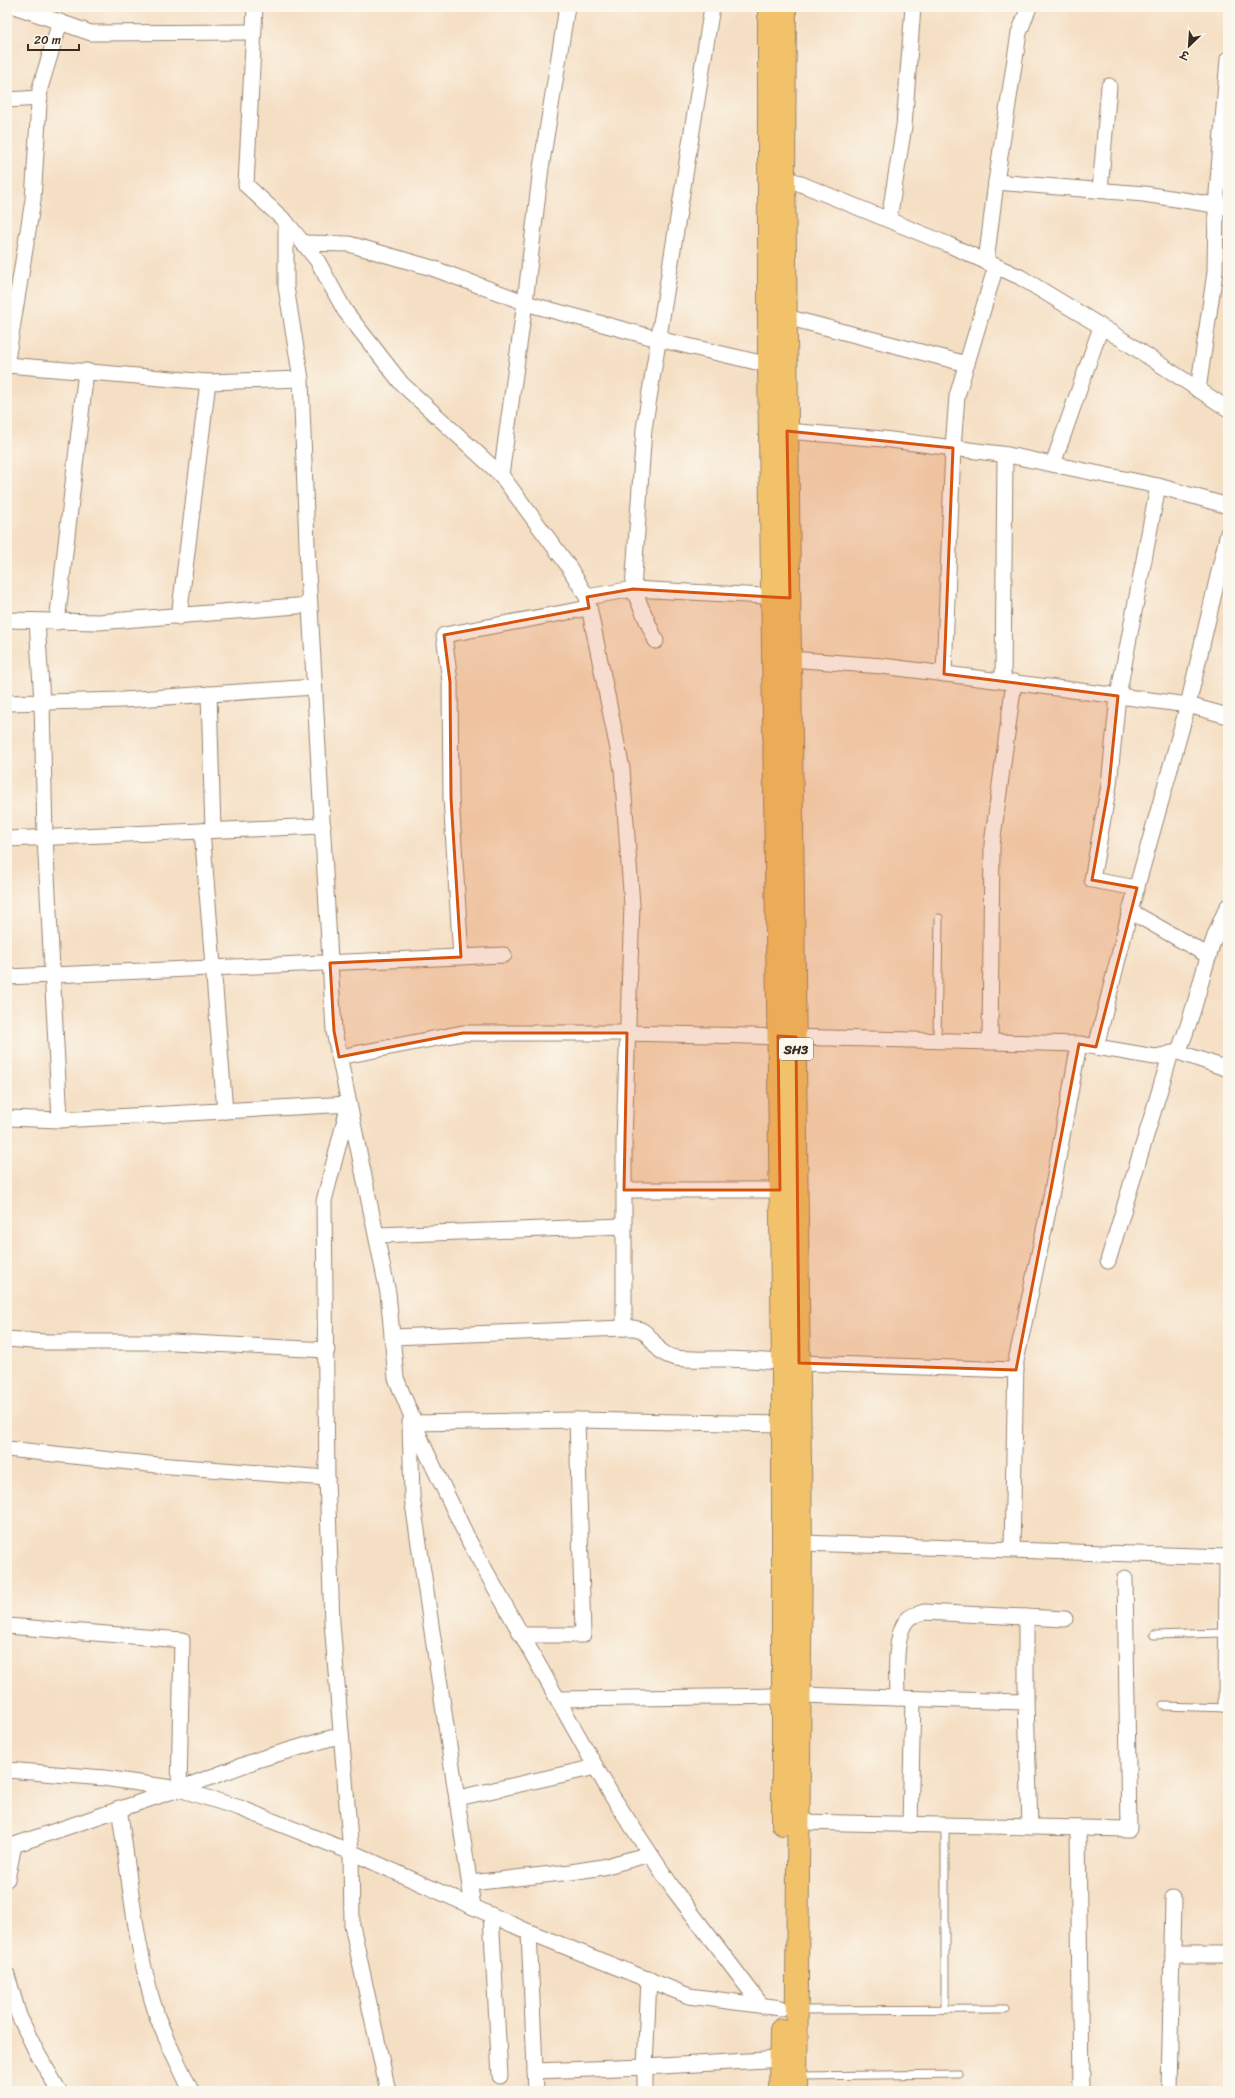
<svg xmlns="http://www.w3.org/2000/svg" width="1235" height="2098" viewBox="0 0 1235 2098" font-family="Sriracha,'Playpen Sans Deva',sans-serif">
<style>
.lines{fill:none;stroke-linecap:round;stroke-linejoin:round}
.lane-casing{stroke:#988471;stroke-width:9}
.street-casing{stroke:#988471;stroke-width:17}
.primary-casing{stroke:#988471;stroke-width:24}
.lane{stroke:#fff;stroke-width:7}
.street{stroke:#fff;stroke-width:15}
.primary{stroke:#f2c26a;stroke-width:22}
.marked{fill:#d7540e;fill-opacity:0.2;stroke:#d7540e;stroke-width:3;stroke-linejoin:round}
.labels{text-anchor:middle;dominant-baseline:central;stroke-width:3.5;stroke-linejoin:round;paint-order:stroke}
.shield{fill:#fbf7ec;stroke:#75685c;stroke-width:1}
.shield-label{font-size:13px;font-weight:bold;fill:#3b2a1e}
</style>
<rect width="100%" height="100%" fill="#fbf7ec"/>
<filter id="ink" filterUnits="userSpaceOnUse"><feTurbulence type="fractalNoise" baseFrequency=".025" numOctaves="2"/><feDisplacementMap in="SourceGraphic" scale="8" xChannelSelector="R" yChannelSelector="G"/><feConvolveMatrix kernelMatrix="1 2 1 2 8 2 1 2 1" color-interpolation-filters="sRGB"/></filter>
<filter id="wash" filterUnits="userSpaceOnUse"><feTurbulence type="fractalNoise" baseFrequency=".012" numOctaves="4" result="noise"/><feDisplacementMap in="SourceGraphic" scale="16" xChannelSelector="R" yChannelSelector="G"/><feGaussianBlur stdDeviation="0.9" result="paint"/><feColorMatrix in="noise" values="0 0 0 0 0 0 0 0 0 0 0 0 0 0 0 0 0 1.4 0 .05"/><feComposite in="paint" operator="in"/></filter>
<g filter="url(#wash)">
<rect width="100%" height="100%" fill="#f5dfc4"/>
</g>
<g filter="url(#ink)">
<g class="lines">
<defs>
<g id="lane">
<path d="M 937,1041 L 939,918"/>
<path d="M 1154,1635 L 1222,1633"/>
<path d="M 1163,1706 L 1228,1708"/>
<path d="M 1222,1708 L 1223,1557"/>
<path d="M 945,2009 L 945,1826"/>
<path d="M 800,2010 L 1006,2009"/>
<path d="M 799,2076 L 959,2074"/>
</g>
<g id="street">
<path d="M 17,7 L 91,33 L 253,32"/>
<path d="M 255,7 L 246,185 L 286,222 L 286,287 L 301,379 L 308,572 L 334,1031 L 388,1293 L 396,1378 L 425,1449 L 470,1543 L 612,1796 L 674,1890 L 762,2006"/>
<path d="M 7,100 L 40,98"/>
<path d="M 784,177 L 947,244 L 1020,277 L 1120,338 L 1228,409"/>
<path d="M 996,182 L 1144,194 L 1228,207"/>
<path d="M 1100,190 L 1109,86"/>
<path d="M 889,219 L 904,126 L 913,7"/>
<path d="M 286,222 L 317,260 L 345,311 L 402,384 L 501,475 L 567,564 L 587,597 L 622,769 L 632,905 L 624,1142 L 624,1328 L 392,1337"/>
<path d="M 303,243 L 349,244 L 432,268 L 529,304 L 658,339 L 769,365"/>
<path d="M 986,262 L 996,182 L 1019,33 L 1029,7"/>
<path d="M 786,317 L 967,364"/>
<path d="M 7,360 L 33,200 L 40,88 L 60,22"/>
<path d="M 7,365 L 208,382 L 301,379"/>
<path d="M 1198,390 L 1215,272 L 1216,205 L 1228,59"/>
<path d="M 787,431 L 883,439 L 1008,455 L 1158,486 L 1228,506"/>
<path d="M 1053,464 L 1101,327"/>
<path d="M 501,475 L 525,302 L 541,168 L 567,7"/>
<path d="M 587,597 L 633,589 L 781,597"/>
<path d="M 179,617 L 208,382"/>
<path d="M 7,620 L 99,622 L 309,605"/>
<path d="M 37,621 L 42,702 L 45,837 L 60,1120"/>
<path d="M 57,622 L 86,371"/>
<path d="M 656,641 L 633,589 L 644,429 L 712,7"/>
<path d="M 790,659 L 882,666 L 1088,692 L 1188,705 L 1228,716"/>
<path d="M 944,674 L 953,448 L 957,396 L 996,266"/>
<path d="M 1003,681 L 1005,455"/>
<path d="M 209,694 L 213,830"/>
<path d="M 7,703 L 123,700 L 314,687"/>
<path d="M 202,831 L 225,1111"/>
<path d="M 7,839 L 323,826"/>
<path d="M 1137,888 L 1092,880 L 1109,785 L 1118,696 L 1158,486"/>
<path d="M 1130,911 L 1209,956"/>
<path d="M 461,957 L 451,798 L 450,682 L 444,635 L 589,608"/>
<path d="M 7,977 L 504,955"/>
<path d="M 990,1041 L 992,844 L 1014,682"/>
<path d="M 1096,1047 L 1130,911 L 1188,705 L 1228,533"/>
<path d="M 1178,1052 C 1199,1005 1204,952 1228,906"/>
<path d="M 339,1057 L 463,1033 L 627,1033 L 1079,1044 L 1155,1057 L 1178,1052 L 1228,1069"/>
<path d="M 7,1118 L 60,1120 L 349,1104 L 324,1201 L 327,1478 L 332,1623 L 351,1852 L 352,1925 L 388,2091"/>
<path d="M 624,1190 L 780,1190"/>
<path d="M 377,1235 L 624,1226"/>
<path d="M 1108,1261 L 1171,1053"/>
<path d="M 624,1328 C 657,1325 647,1352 676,1358 C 690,1360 707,1359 722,1359 C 742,1359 762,1361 783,1362"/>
<path d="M 7,1339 L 44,1342 L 172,1342 L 327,1350"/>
<path d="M 799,1363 L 1016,1370"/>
<path d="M 410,1422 L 412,1497 L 473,1907"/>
<path d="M 414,1423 L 577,1420 L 783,1424"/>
<path d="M 7,1449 L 158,1465 L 327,1478"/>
<path d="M 801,1543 L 1228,1557"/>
<path d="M 1012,1549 L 1016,1361 L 1050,1202 L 1079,1044"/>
<path d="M 7,1626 L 182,1640 L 179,1789"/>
<path d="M 522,1635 L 583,1635 L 577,1420"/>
<path d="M 801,1695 L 1026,1702 L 1030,1827"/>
<path d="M 897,1698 C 897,1678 893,1632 909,1618 C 912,1615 920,1614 924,1612 L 1065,1619"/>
<path d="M 558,1699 L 784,1696"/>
<path d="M 1026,1702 L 1026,1617"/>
<path d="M 7,1770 L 104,1778 L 179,1789 L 240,1808 L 351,1852 L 529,1932 L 689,1996 L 781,2008"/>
<path d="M 458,1798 L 596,1767"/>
<path d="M 119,1808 C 130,1878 135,1949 157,2016 C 166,2041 180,2066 191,2091"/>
<path d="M 798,1822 L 1129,1829 L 1125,1578"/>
<path d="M 910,1825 L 913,1699"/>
<path d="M 1078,1828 L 1081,2091"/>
<path d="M 7,1846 L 14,1845 L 179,1789 L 260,1759 L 341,1735"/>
<path d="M 7,1879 L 14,1845"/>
<path d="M 470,1883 L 571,1872 L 603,1867 L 650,1854"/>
<path d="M 491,1915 L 500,2076"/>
<path d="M 529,1932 L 536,2091"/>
<path d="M 1172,1955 L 1228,1955"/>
<path d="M 7,1975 L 19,2016 L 36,2051 L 59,2091"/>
<path d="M 649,1979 L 645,2067 L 780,2059"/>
<path d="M 535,2071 L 645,2067 L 645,2091"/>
<path d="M 1169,2091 L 1173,1898"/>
</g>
<g id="primary">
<path d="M 769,7 L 769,365 L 783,1362 L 783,1824"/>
<path d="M 785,7 L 784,177 L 801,1543 L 796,2091"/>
<path d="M 780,2091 L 781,2030"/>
</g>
</defs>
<use href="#lane" class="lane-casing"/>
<use href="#street" class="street-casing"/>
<use href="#primary" class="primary-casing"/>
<use href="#lane" class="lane"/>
<use href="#street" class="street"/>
<use href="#primary" class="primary"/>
</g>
</g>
<path class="marked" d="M 787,431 L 953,448 L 944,674 L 1118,696 L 1109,785 L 1092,880 L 1137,888 L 1096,1047 L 1079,1044 L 1016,1370 L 799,1363 L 796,1037 L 778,1036 L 780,1190 L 624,1190 L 627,1033 L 463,1033 L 339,1057 L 334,1031 L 330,963 L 461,957 L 451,798 L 450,682 L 444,635 L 589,608 L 587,597 L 633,589 L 790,598 Z"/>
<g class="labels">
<rect class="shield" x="779" y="1038" width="34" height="22" rx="3"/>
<g class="shield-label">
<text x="796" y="1049">SH3</text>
</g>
</g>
<rect width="1235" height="2098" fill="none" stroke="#fbf7ec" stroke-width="24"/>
<g transform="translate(1189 46) rotate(205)" stroke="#fbf7ec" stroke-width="3" paint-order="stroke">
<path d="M0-3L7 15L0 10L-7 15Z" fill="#3b2a1e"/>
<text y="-6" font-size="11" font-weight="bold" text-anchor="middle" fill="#3b2a1e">उ</text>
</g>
<path d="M28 44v6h51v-6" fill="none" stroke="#3b2a1e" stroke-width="2"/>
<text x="34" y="44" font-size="12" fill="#3b2a1e" stroke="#fbf7ec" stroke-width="3" paint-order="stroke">20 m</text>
</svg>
